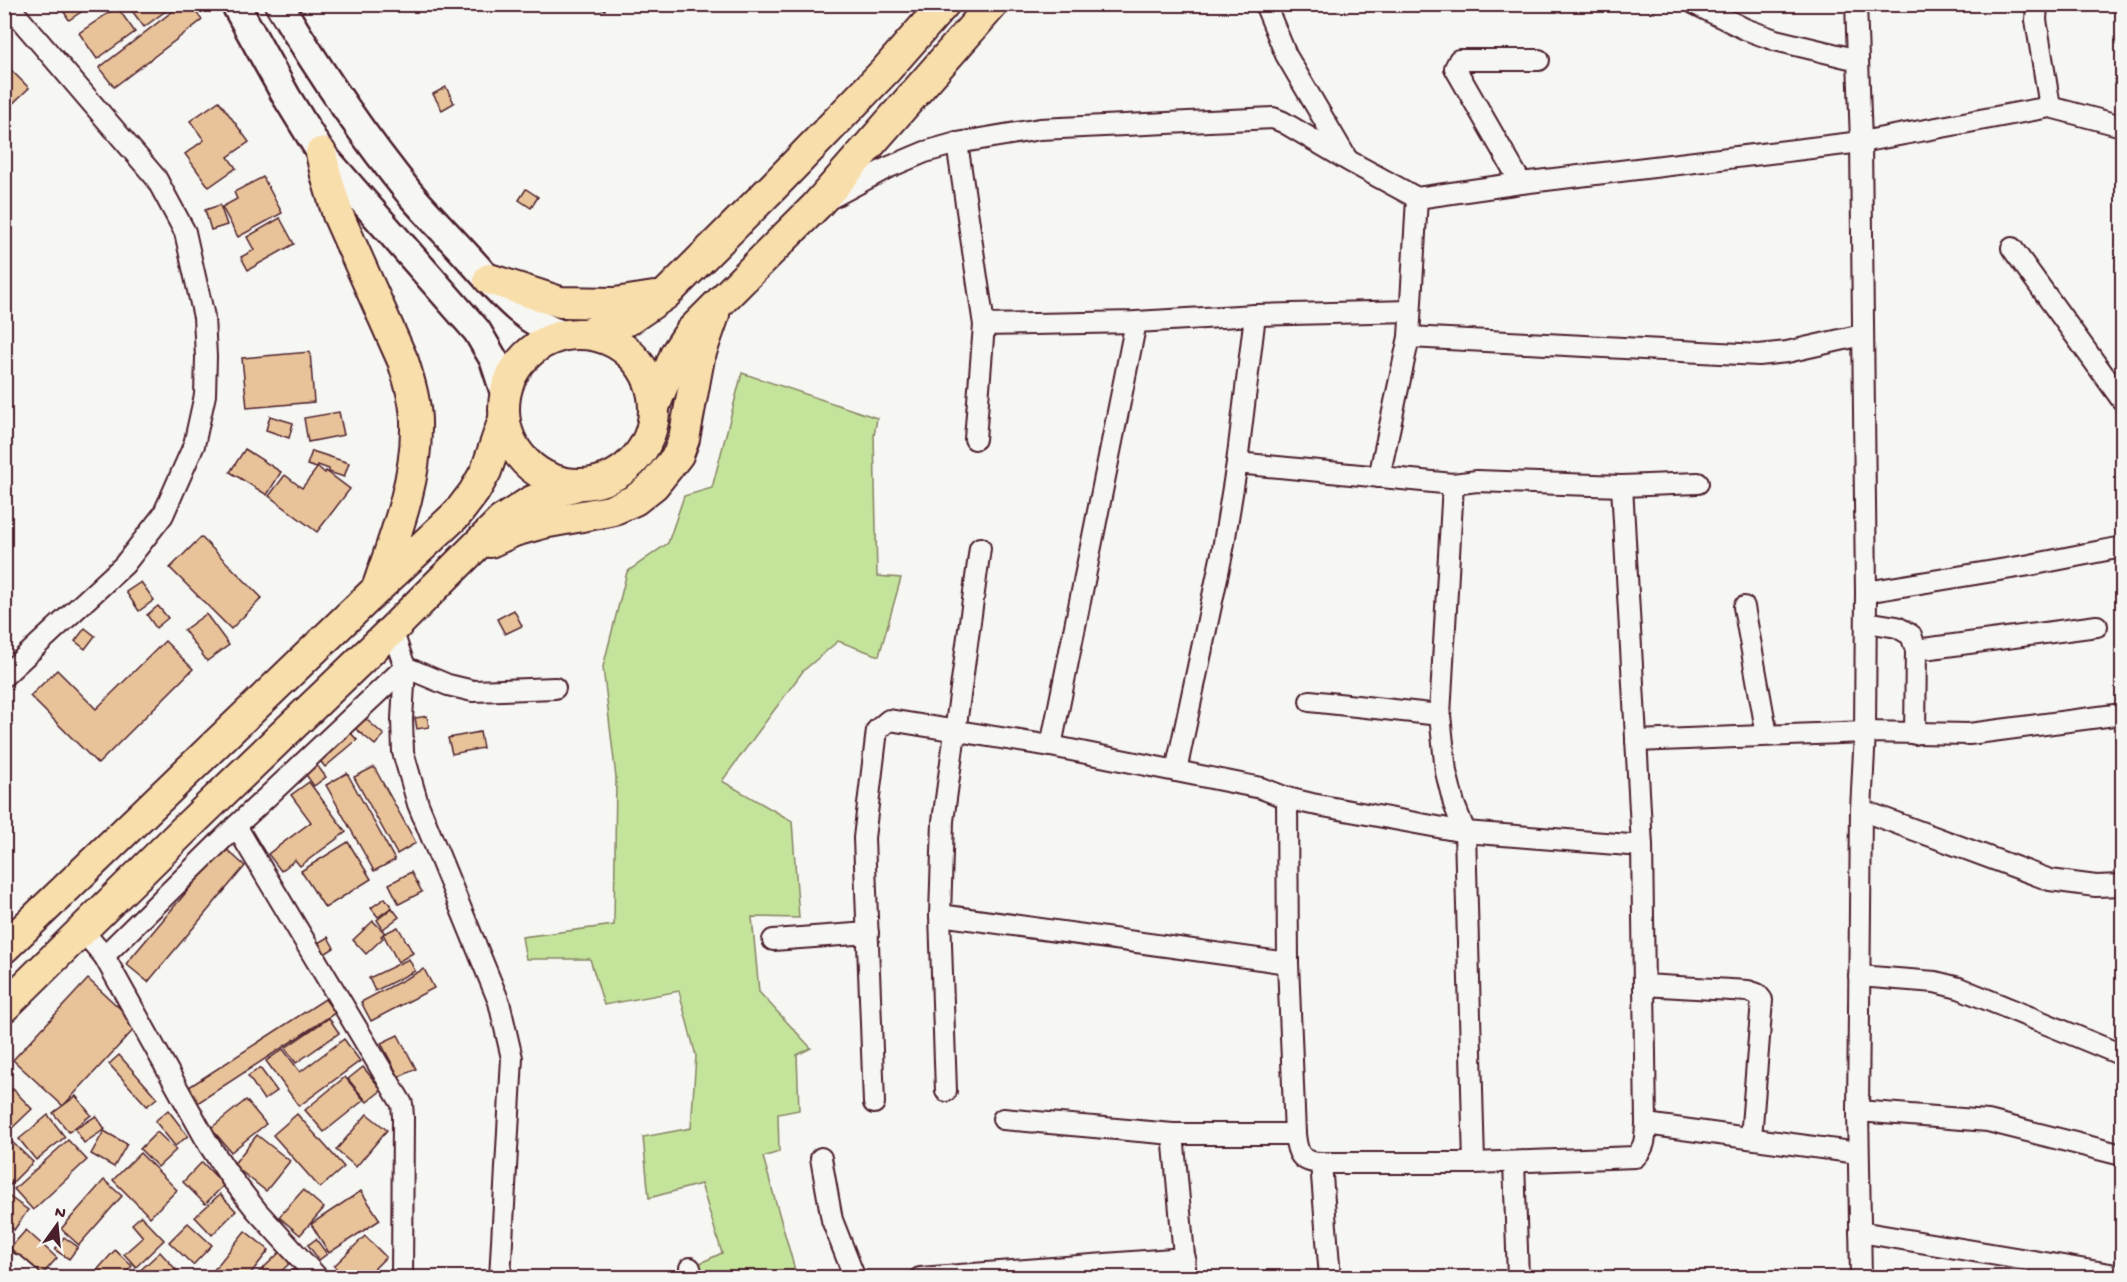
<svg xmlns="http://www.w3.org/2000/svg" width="2127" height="1282" viewBox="0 0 2127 1282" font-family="'Gochi Hand',sans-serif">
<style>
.green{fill:#c4e49c;stroke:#878264;stroke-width:1.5}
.building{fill:#e8c299;stroke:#4a1f2b;stroke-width:1.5}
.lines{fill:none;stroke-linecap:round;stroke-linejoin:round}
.minor-casing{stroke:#4a1f2b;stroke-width:24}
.secondary-casing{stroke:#4a1f2b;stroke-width:32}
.primary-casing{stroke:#4a1f2b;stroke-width:34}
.minor{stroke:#f6f6f2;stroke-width:20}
.secondary{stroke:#f6f6f2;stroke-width:27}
.primary{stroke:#f8deab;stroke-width:30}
</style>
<rect width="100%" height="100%" fill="#f6f6f2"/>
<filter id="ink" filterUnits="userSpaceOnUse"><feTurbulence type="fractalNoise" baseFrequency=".0167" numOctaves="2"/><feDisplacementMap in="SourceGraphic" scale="12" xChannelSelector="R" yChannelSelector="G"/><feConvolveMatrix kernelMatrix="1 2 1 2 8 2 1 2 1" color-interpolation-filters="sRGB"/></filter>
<g filter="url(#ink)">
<path class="green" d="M 742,373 L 877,418 L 874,436 L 877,576 L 901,578 L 879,656 L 838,641 L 803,671 L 722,781 L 792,821 L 799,918 L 752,917 L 759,992 L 811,1048 L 797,1055 L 799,1110 L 778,1114 L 779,1152 L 763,1157 L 797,1277 L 701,1277 L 698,1264 L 722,1253 L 701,1184 L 649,1198 L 643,1137 L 691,1128 L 696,1056 L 679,991 L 604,1005 L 590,959 L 526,959 L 522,937 L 614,925 L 616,778 L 603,667 L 627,572 L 668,543 L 684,496 L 712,488 Z"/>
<g class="building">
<path d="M 59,4 L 93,4 L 69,20 Z"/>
<path d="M 127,4 L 175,4 L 144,27 Z"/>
<path d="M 182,4 L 190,4 L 202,20 L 114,87 L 99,68 Z"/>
<path d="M 590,4 L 606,4 L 605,10 L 589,6 Z"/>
<path d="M 117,7 L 135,32 L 97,59 L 79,33 Z"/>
<path d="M 6,65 L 29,88 L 4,112 L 4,67 Z"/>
<path d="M 446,87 L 454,103 L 442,110 L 433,94 Z"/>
<path d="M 219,101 L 249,142 L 228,157 L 236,168 L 209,187 L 185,154 L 204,140 L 190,121 Z"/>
<path d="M 263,177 L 282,213 L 238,237 L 222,207 L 237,199 L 234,192 Z"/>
<path d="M 526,189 L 538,197 L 531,208 L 519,200 Z"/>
<path d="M 220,205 L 227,225 L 211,230 L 205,210 Z"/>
<path d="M 280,218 L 294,244 L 248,270 L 241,257 L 254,250 L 247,237 Z"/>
<path d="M 310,352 L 314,402 L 247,408 L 242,358 Z"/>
<path d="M 339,412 L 344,435 L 308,442 L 304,418 Z"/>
<path d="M 270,416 L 293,423 L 289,438 L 266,430 Z"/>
<path d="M 245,449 L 281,472 L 267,495 L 230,472 Z"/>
<path d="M 312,451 L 349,463 L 344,477 L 329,472 L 329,469 L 318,465 L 317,468 L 307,465 Z"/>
<path d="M 318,467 L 325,473 L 326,471 L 350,489 L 317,532 L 269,496 L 285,475 L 302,488 Z"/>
<path d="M 201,537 L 262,598 L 231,629 L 170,568 Z"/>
<path d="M 141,582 L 154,600 L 139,611 L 126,592 Z"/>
<path d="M 158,606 L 168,618 L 156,628 L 147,615 Z"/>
<path d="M 514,610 L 522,626 L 505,634 L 497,619 Z"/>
<path d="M 206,614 L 229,645 L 207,661 L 184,630 Z"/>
<path d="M 85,628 L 95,636 L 85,649 L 75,641 Z"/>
<path d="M 165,641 L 193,669 L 98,764 L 30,696 L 57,670 L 96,709 Z"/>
<path d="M 359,713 L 384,735 L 375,745 L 350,724 Z"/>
<path d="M 427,716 L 429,727 L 417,729 L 415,718 Z"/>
<path d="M 350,732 L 357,740 L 325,767 L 318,758 Z"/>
<path d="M 480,732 L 483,748 L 452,754 L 448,738 Z"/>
<path d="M 316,764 L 326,777 L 314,786 L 304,772 Z"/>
<path d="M 374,767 L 416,843 L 397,854 L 354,777 Z"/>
<path d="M 347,773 L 395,860 L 374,871 L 326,785 Z"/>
<path d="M 309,782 L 346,832 L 300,866 L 295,860 L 281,871 L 268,854 L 311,822 L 291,795 Z"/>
<path d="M 348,842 L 371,879 L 325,908 L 301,871 Z"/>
<path d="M 224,847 L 245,866 L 148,982 L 126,964 Z"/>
<path d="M 411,872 L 422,892 L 399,904 L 389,884 Z"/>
<path d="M 385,898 L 392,907 L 378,917 L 371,908 Z"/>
<path d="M 392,908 L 399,917 L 383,929 L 377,920 Z"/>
<path d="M 373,921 L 385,933 L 381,936 L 383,938 L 366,954 L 353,940 Z"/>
<path d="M 398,927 L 413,953 L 398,962 L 383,934 Z"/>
<path d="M 328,937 L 334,948 L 323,955 L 316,944 Z"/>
<path d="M 409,959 L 415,971 L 375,991 L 369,978 Z"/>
<path d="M 424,969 L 434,988 L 371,1021 L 361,1002 Z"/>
<path d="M 88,979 L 138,1025 L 63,1106 L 13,1060 Z"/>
<path d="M 325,999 L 335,1013 L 196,1104 L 186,1089 Z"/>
<path d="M 329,1018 L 339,1033 L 296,1063 L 285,1048 Z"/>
<path d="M 398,1035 L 416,1069 L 399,1077 L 381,1043 Z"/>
<path d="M 344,1039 L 360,1061 L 299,1106 L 266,1061 L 283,1049 L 300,1072 Z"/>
<path d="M 119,1055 L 157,1098 L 147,1106 L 109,1064 Z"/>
<path d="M 363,1067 L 382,1090 L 367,1102 L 348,1079 Z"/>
<path d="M 260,1068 L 277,1091 L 264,1100 L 248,1076 Z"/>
<path d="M 345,1077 L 364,1100 L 324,1132 L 305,1110 Z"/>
<path d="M 13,1089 L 32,1109 L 11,1129 L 4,1123 L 4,1098 Z"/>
<path d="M 76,1096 L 91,1115 L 69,1132 L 53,1113 Z"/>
<path d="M 246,1100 L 266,1124 L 231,1152 L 211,1128 Z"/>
<path d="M 168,1110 L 188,1136 L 175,1146 L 155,1121 Z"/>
<path d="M 297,1114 L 344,1167 L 320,1188 L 273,1135 Z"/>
<path d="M 367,1114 L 387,1130 L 356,1167 L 336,1150 Z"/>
<path d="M 48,1115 L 65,1137 L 36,1160 L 19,1139 Z"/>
<path d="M 96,1116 L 105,1129 L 84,1143 L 75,1129 Z"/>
<path d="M 104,1131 L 127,1144 L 114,1167 L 91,1154 Z"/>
<path d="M 157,1132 L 176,1150 L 158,1167 L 140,1149 Z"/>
<path d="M 257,1135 L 290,1161 L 266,1191 L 233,1165 Z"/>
<path d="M 9,1139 L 33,1162 L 10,1185 L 4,1180 L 4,1144 Z"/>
<path d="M 68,1140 L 87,1160 L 33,1210 L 14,1189 Z"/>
<path d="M 140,1153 L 177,1190 L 150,1217 L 113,1180 Z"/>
<path d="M 202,1162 L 224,1185 L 205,1204 L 183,1182 Z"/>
<path d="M 104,1180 L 122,1196 L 79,1245 L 61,1229 Z"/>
<path d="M 303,1190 L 324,1208 L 300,1235 L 279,1217 Z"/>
<path d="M 361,1191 L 380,1220 L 329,1253 L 311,1224 Z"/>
<path d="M 4,1193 L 28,1210 L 14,1230 L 10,1226 L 4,1233 Z"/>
<path d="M 220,1194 L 236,1211 L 212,1235 L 195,1217 Z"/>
<path d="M 141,1216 L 164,1240 L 136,1267 L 124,1254 L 143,1237 L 132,1224 Z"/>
<path d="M 188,1223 L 212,1245 L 193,1265 L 169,1242 Z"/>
<path d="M 26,1230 L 57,1258 L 41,1276 L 10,1248 Z"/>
<path d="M 245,1231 L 269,1250 L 247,1278 L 222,1278 L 213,1271 Z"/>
<path d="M 365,1236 L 386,1257 L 365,1278 L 345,1278 L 334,1266 Z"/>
<path d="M 64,1237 L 78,1247 L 69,1259 L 55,1250 Z"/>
<path d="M 316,1239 L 327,1254 L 319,1260 L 308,1245 Z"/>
<path d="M 115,1250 L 132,1266 L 121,1278 L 90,1278 Z"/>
<path d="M 281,1251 L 291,1262 L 274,1278 L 253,1278 Z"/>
<path d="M 160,1252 L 180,1274 L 176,1278 L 132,1278 Z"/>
<path d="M 295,1268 L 304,1278 L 285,1278 Z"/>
</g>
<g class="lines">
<defs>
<g id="minor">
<path d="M 1265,4 L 1286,55 L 1347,159"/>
<path d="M 1695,4 L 1745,29 L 1775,40 L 1858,60"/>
<path d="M 1856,4 L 1861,142 L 1866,592 L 1865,732 L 1861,810 L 1858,1111 L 1861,1278"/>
<path d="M 2037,4 L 2036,20 L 2050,107"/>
<path d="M 957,143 L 984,325 L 975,439"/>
<path d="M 1521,183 L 1455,68 L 1459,60 L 1539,60"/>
<path d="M 831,198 L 887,168 L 925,152 L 957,143 L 1040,129 L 1273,118 L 1283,122 L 1349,161 L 1417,198 L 1521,183 L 1861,142 L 2050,107 L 2122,126"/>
<path d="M 2012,248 L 2122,400"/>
<path d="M 984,325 L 1136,322 L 1255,315 L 1410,311"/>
<path d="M 1409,337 L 1759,355 L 1787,352 L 1862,335"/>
<path d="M 1237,463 L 1453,484 L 1477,481 L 1622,486 L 1698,483"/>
<path d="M 1379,477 L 1409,337 L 1417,198"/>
<path d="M 1453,484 L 1440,715 L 1446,772 L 1454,804 L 1465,832 L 1474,1163"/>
<path d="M 1866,592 L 2030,565 L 2122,547"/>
<path d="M 1744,607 L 1767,735"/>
<path d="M 1866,622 L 1897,627 L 1911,635 L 1916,650 L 1915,734"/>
<path d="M 392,630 L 405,667 L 402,719 L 403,752 L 418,804 L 499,1002 L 512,1058 L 500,1278"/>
<path d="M 1916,650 L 2097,626"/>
<path d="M 4,676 L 124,565 L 163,515 L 194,445 L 205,395 L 206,357 L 204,317 L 185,232 L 156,178 L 7,4"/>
<path d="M 1310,701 L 1440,715"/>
<path d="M 1636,741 L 1865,732 L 1969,734 L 2122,714"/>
<path d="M 1051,746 L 1136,322"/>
<path d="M 1176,771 L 1223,549 L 1237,463 L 1255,315"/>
<path d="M 1287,798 L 1288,963 L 1295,1134 C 1297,1153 1300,1162 1321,1163 L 1330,1278"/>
<path d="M 1861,810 L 2050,880 L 2096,886 L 2122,885"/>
<path d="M 236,826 L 402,1104 L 403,1117 L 402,1278"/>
<path d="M 940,915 L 1288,963"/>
<path d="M 82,930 L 104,956 L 209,1145 L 231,1178 L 257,1211 L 318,1278"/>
<path d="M 773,940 L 868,933"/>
<path d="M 104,956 L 236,826 L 405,667 L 448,685 L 473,691 L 555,688"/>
<path d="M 1859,976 L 1935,982 L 1959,988 L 2122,1055"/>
<path d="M 1644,985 L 1748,991 L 1757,994 L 1762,1000 L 1751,1138"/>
<path d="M 946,1091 L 940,915 L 943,821 L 980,548"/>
<path d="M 874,1103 L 864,838 L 877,730 L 889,720 L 1051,746 L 1261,788 L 1287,798 L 1312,804 L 1465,832 L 1642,846"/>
<path d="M 1858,1111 L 1988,1121 L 2122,1155"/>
<path d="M 1003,1119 L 1173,1134 L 1295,1134"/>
<path d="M 1646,1124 L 1858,1153"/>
<path d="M 1173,1134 L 1186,1278"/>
<path d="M 821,1158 L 832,1220 L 854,1276 L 857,1278"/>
<path d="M 1514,1162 L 1518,1278"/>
<path d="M 1321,1163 L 1474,1163 L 1635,1157 C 1646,1147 1645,1137 1646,1124 L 1642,846 L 1622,486"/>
<path d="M 1860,1232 L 2122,1276"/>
<path d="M 4,1261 L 16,1266 L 30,1278"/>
<path d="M 690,1268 L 693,1278"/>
<path d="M 920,1278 L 1185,1258"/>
</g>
<g id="secondary">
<path d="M 235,4 L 286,96 L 321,153 L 477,331 L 494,360 L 505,394"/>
<path d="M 279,4 C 319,71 362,135 411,195 C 429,216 449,236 467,256 C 495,286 522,323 564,335"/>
</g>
<g id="primary">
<path d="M 321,153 L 326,175 L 338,215 L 403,361 C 410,383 417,406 416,429 C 416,483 395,536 378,586"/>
<path d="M 489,279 L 560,302 L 615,303 L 654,297"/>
<circle cx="579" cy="409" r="75"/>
<path d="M 586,334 L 628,320 L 666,294 L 775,185 L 886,70 L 944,4"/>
<path d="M 654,407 L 676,353 L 690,332 L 816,206 L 993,4"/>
<path d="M 490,542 L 514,531 L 543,523 L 610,511 L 635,500 L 654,485 L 678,455 L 684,439 L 699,358 L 714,315"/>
<path d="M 4,948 L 377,589 L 458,513 L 474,492 L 486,471 L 504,419"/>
<path d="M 4,1007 L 185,829 L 392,630 L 501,521 L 530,502 L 551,493 L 581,484"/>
</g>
</defs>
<use href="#minor" class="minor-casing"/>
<use href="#secondary" class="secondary-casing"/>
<use href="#primary" class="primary-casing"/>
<use href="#minor" class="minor"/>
<use href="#secondary" class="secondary"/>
<use href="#primary" class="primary"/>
</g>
</g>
<rect width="2127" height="1282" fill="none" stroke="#f6f6f2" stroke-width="24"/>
<rect x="12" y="12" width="2103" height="1258" fill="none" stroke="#4a1f2b" stroke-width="2" filter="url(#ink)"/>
<g transform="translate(57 1225) rotate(15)" stroke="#f6f6f2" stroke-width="4.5" paint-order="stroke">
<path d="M0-4.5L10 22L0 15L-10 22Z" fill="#4a1f2b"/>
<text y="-9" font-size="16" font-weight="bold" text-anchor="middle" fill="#4a1f2b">N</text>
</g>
</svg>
